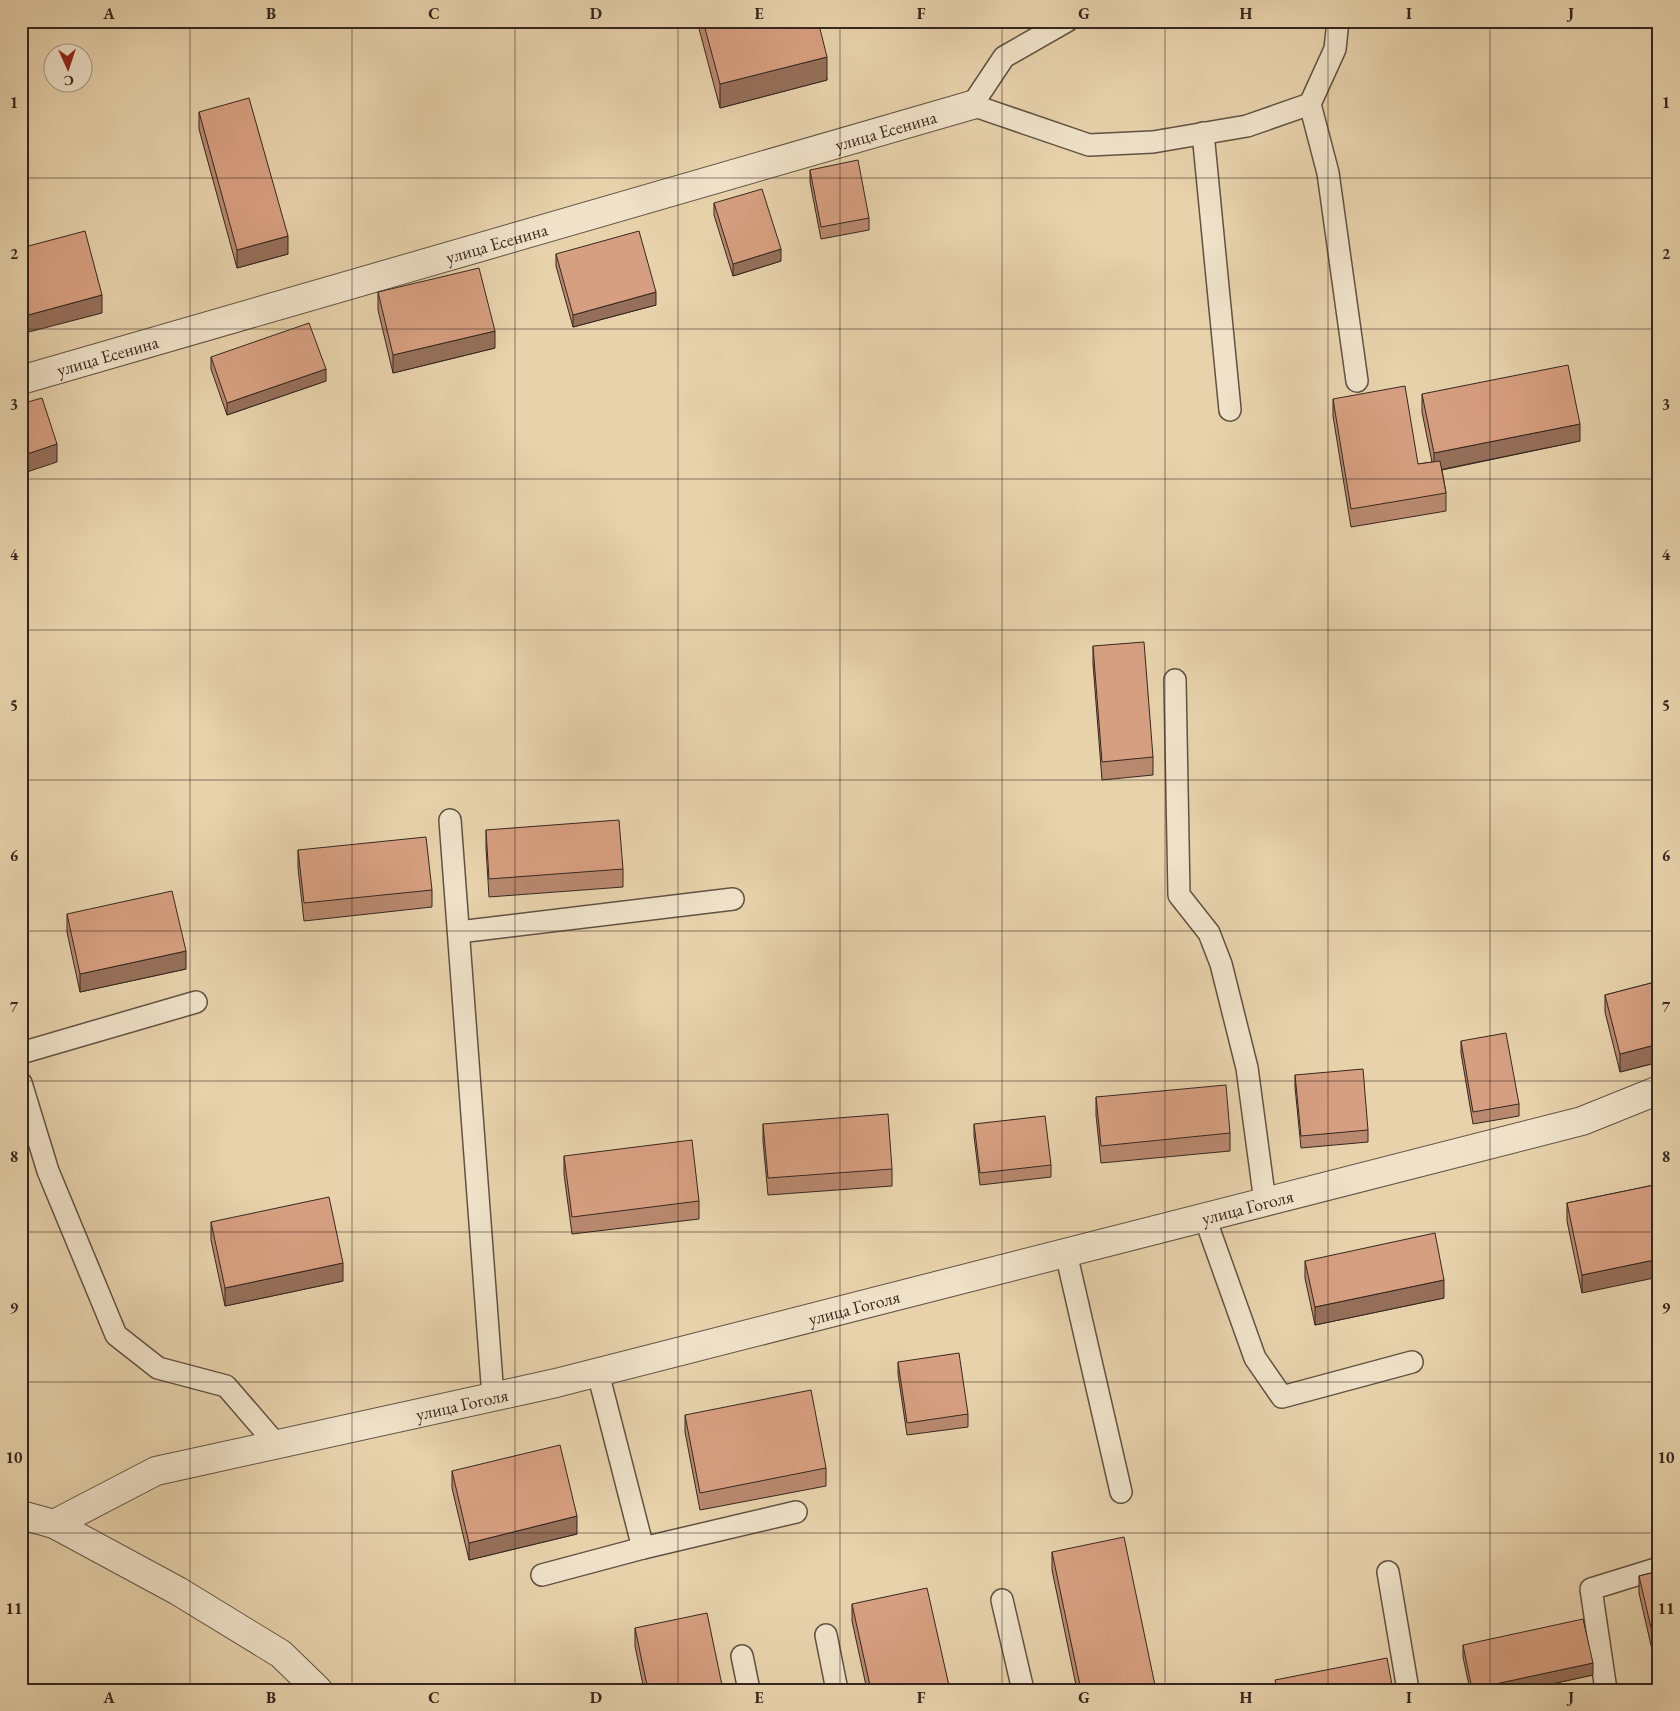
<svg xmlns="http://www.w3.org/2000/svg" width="1680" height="1711" viewBox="0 0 1680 1711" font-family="'EB Garamond',serif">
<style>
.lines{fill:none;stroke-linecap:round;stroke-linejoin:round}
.lane-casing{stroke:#625242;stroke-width:24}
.street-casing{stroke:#625242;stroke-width:30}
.lane{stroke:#efe2c9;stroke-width:21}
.street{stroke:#efe2c9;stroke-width:28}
.wall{fill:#b9896f;stroke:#36271e}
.shaded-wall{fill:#966f5a;stroke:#36271e}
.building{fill:#d79f81;stroke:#36271e}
.grid{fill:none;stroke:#36271e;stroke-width:1;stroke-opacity:0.55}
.labels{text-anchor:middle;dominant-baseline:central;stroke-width:4.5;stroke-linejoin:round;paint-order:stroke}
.street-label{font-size:18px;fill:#36271e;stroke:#efe2c9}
.neatline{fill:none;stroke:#36271e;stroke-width:2}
.grid-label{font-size:16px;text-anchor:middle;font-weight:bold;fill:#36271e}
</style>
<rect width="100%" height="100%" fill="#e7d2ac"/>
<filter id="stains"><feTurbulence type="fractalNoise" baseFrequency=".004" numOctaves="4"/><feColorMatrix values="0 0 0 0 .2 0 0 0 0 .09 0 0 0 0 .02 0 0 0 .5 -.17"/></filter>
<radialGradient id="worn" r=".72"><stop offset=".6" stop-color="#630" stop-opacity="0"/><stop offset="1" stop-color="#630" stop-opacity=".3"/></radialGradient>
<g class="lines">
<defs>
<g id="lane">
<path d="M 1067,21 L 1004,57 L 972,105 L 1089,145 L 1153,142 L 1247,126 L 1310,104 L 1335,49 L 1338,21"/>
<path d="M 1310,104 L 1328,173 L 1357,381"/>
<path d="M 1203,133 L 1230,410"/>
<path d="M 1175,680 L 1179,895 L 1209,933 L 1221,964 L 1247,1068 L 1265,1202"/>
<path d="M 450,820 L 493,1397"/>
<path d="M 459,932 L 733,899"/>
<path d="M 21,1053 L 196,1002"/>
<path d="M 21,1083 L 48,1171 L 116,1335 L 158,1368 L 226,1386 L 277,1445"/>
<path d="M 1205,1218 L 1255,1358 L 1282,1397 L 1412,1362"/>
<path d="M 1066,1253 L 1121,1492"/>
<path d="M 643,1548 L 796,1512"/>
<path d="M 1388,1572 L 1408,1690"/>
<path d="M 542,1575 L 643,1548 L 598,1373"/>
<path d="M 1002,1600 L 1023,1690"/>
<path d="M 826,1635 L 837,1690"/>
<path d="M 742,1656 L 749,1690"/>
<path d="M 1606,1690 L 1591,1589 L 1659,1568"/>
</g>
<g id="street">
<path id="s1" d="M 21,380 L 972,105"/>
<path d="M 21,1515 L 54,1524 L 178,1591 L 281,1654 L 318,1690"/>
<path id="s2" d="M 54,1524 L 156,1471 L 556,1383 L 1582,1121 L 1659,1090"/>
</g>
</defs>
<use href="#lane" class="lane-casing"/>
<use href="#street" class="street-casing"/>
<use href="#lane" class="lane"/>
<use href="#street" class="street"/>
</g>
<g class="wall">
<path d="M 697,21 L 818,21 L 827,80 L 720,108 Z"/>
<path d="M 1652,21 L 1659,21 L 1659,35 L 1655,36 Z"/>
<path d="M 199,112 L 288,254 L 237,268 L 199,129 Z"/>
<path d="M 810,170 L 869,218 L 869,230 L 821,239 L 810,182 Z"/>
<path d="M 714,203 L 781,261 L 733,276 L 714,215 Z"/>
<path d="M 556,254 L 656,305 L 573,327 L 556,266 Z"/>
<path d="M 378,292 L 495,348 L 393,373 L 378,310 Z"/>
<path d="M 211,357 L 326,381 L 227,415 L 211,369 Z"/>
<path d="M 1422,394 L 1580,441 L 1442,470 L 1446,493 L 1446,511 L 1351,527 L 1333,416 L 1333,399 L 1418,464 L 1432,462 L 1422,412 Z"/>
<path d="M 1093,646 L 1153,757 L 1153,775 L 1102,780 L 1093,664 Z"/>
<path d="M 486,830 L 623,869 L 623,887 L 489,897 L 486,848 Z"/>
<path d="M 298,850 L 432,890 L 432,907 L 304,921 L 298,868 Z"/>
<path d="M 67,914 L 186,969 L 80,992 L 67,932 Z"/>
<path d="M 1659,981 L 1659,1062 L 1620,1072 L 1605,1012 L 1605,995 Z"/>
<path d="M 1461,1041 L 1519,1104 L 1519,1116 L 1473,1124 L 1461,1053 Z"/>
<path d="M 1295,1075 L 1368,1130 L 1368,1142 L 1301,1148 L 1295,1087 Z"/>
<path d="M 1096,1097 L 1230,1133 L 1230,1151 L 1101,1163 L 1096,1115 Z"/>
<path d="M 763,1124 L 892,1169 L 892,1186 L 768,1195 L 763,1141 Z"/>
<path d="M 974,1124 L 1051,1165 L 1051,1177 L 980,1185 L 974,1136 Z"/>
<path d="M 564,1156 L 699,1201 L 699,1219 L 572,1234 L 564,1174 Z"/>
<path d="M 1659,1184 L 1582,1293 L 1567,1221 L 1567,1203 Z"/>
<path d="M 211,1222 L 343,1281 L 225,1306 L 211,1240 Z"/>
<path d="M 1305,1261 L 1444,1298 L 1315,1325 L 1305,1278 Z"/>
<path d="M 898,1362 L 968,1414 L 968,1427 L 907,1435 L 898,1374 Z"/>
<path d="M 685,1415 L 826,1468 L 826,1486 L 700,1510 L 685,1432 Z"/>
<path d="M 452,1471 L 577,1534 L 469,1560 L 452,1488 Z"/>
<path d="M 1052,1552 L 1156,1690 L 1077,1690 L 1052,1570 Z"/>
<path d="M 1659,1571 L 1659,1667 L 1656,1667 L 1639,1593 L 1639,1576 Z"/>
<path d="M 852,1604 L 950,1690 L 867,1690 L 852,1621 Z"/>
<path d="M 635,1628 L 723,1690 L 644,1690 L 635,1646 Z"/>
<path d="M 1463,1645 L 1593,1675 L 1524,1690 L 1470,1690 L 1463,1657 Z"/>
</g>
<g class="shaded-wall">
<path d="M 1655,21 L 1659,21 L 1659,35 L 1655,36 Z"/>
<path d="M 827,57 L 827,80 L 720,108 L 720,84 Z"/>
<path d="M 288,236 L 288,254 L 237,268 L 237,250 Z"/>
<path d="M 781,249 L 781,261 L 733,276 L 733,264 Z"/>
<path d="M 656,292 L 656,305 L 573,327 L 573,315 Z"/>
<path d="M 102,295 L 102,313 L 21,334 L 21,317 Z"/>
<path d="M 495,331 L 495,348 L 393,373 L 393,355 Z"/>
<path d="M 326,369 L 326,381 L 227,415 L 227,403 Z"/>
<path d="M 1580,424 L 1580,441 L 1434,471 L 1434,453 Z"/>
<path d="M 57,444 L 57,462 L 21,474 L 21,456 Z"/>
<path d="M 186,951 L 186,969 L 80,992 L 80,974 Z"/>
<path d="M 1659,1044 L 1659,1062 L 1620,1072 L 1620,1054 Z"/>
<path d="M 1659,1259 L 1659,1277 L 1582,1293 L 1582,1275 Z"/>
<path d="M 343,1263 L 343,1281 L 225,1306 L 225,1288 Z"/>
<path d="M 1444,1280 L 1444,1298 L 1315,1325 L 1315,1307 Z"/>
<path d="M 577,1516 L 577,1534 L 469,1560 L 469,1543 Z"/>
<rect x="1656" y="1649" width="3" height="18"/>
<path d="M 1593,1663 L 1593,1675 L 1524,1690 L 1472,1690 L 1472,1689 Z"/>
</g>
<g class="building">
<path d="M 703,21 L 818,21 L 827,57 L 720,84 Z"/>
<path d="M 249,98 L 288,236 L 237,250 L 199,112 Z"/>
<path d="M 858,160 L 869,218 L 821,227 L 810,170 Z"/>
<path d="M 762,189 L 781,249 L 733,264 L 714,203 Z"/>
<path d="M 85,231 L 102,295 L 21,317 L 21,248 Z"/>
<path d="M 639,231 L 656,292 L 573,315 L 556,254 Z"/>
<path d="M 479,268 L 495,331 L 393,355 L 378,292 Z"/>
<path d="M 309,323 L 326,369 L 227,403 L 211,357 Z"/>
<path d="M 1568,365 L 1580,424 L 1434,453 L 1422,394 Z"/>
<path d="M 1405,386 L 1418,464 L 1440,461 L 1446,493 L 1351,509 L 1333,399 Z"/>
<path d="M 42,398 L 57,444 L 21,456 L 21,404 Z"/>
<path d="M 1144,642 L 1153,757 L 1102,762 L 1093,646 Z"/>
<path d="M 619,820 L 623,869 L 489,879 L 486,830 Z"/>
<path d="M 426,837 L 432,890 L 304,903 L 298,850 Z"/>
<path d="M 172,891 L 186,951 L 80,974 L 67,914 Z"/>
<path d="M 1659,981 L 1659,1044 L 1620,1054 L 1605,995 Z"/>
<path d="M 1506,1033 L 1519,1104 L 1473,1112 L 1461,1041 Z"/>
<path d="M 1363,1069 L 1368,1130 L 1301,1136 L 1295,1075 Z"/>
<path d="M 1226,1085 L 1230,1133 L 1101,1146 L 1096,1097 Z"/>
<path d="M 888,1114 L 892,1169 L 768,1178 L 763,1124 Z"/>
<path d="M 1045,1116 L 1051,1165 L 980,1173 L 974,1124 Z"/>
<path d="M 692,1140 L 699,1201 L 572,1217 L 564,1156 Z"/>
<path d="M 1659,1184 L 1659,1259 L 1582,1275 L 1567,1203 Z"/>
<path d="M 329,1197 L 343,1263 L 225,1288 L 211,1222 Z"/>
<path d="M 1435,1233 L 1444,1280 L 1315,1307 L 1305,1261 Z"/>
<path d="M 959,1353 L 968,1414 L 907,1423 L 898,1362 Z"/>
<path d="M 811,1390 L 826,1468 L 700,1493 L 685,1415 Z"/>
<path d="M 560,1445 L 577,1516 L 469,1543 L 452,1471 Z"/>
<path d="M 1124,1537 L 1156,1690 L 1081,1690 L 1052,1552 Z"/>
<path d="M 1659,1571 L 1659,1649 L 1656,1649 L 1639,1576 Z"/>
<path d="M 927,1588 L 950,1690 L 871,1690 L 852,1604 Z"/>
<path d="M 707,1613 L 723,1690 L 648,1690 L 635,1628 Z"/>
<path d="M 1583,1619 L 1593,1663 L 1472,1689 L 1463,1645 Z"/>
<path d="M 1387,1658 L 1393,1690 L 1277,1690 L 1275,1680 Z"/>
</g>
<path class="grid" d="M 190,21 L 190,1690M 352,21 L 352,1690M 515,21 L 515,1690M 678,21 L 678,1690M 840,21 L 840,1690M 1002,21 L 1002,1690M 1165,21 L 1165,1690M 1328,21 L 1328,1690M 1490,21 L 1490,1690M 21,178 L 1659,178M 21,329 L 1659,329M 21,479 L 1659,479M 21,630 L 1659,630M 21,780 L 1659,780M 21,931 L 1659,931M 21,1081 L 1659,1081M 21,1232 L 1659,1232M 21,1382 L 1659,1382M 21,1533 L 1659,1533"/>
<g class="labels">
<g class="street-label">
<text stroke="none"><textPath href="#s1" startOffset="900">улица Есенина</textPath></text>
<text stroke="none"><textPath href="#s1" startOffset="495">улица Есенина</textPath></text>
<text stroke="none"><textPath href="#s1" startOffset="90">улица Есенина</textPath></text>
<text stroke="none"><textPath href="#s2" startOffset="1238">улица Гоголя</textPath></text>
<text stroke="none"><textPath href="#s2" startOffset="832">улица Гоголя</textPath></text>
<text stroke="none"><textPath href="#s2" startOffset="428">улица Гоголя</textPath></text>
</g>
</g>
<rect width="1680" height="1711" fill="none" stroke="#e7d2ac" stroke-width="55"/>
<g transform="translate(68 68) rotate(177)"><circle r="24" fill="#efe2c9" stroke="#a59785"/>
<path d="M0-4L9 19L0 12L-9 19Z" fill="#8f2418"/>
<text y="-8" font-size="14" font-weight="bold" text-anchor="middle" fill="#36271e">С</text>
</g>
<rect x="28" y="28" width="1624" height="1656" class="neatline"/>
<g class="grid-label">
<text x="109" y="19">A</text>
<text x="271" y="19">B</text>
<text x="434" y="19">C</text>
<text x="596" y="19">D</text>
<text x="759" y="19">E</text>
<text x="921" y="19">F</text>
<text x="1084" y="19">G</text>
<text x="1246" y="19">H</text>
<text x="1409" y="19">I</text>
<text x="1571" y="19">J</text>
<text x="14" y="108">1</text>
<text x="1666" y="108">1</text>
<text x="14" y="259">2</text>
<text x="1666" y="259">2</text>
<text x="14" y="410">3</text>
<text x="1666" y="410">3</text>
<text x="14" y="560">4</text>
<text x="1666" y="560">4</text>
<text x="14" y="711">5</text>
<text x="1666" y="711">5</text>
<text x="14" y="861">6</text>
<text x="1666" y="861">6</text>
<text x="14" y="1012">7</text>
<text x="1666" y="1012">7</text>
<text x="14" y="1162">8</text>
<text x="1666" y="1162">8</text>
<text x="14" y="1313">9</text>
<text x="1666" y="1313">9</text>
<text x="14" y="1463">10</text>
<text x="1666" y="1463">10</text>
<text x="14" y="1614">11</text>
<text x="1666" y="1614">11</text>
<text x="109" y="1703">A</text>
<text x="271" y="1703">B</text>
<text x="434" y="1703">C</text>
<text x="596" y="1703">D</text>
<text x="759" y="1703">E</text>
<text x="921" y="1703">F</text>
<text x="1084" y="1703">G</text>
<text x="1246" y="1703">H</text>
<text x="1409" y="1703">I</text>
<text x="1571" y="1703">J</text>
</g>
<rect width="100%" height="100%" filter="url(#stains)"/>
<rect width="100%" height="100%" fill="url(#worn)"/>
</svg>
